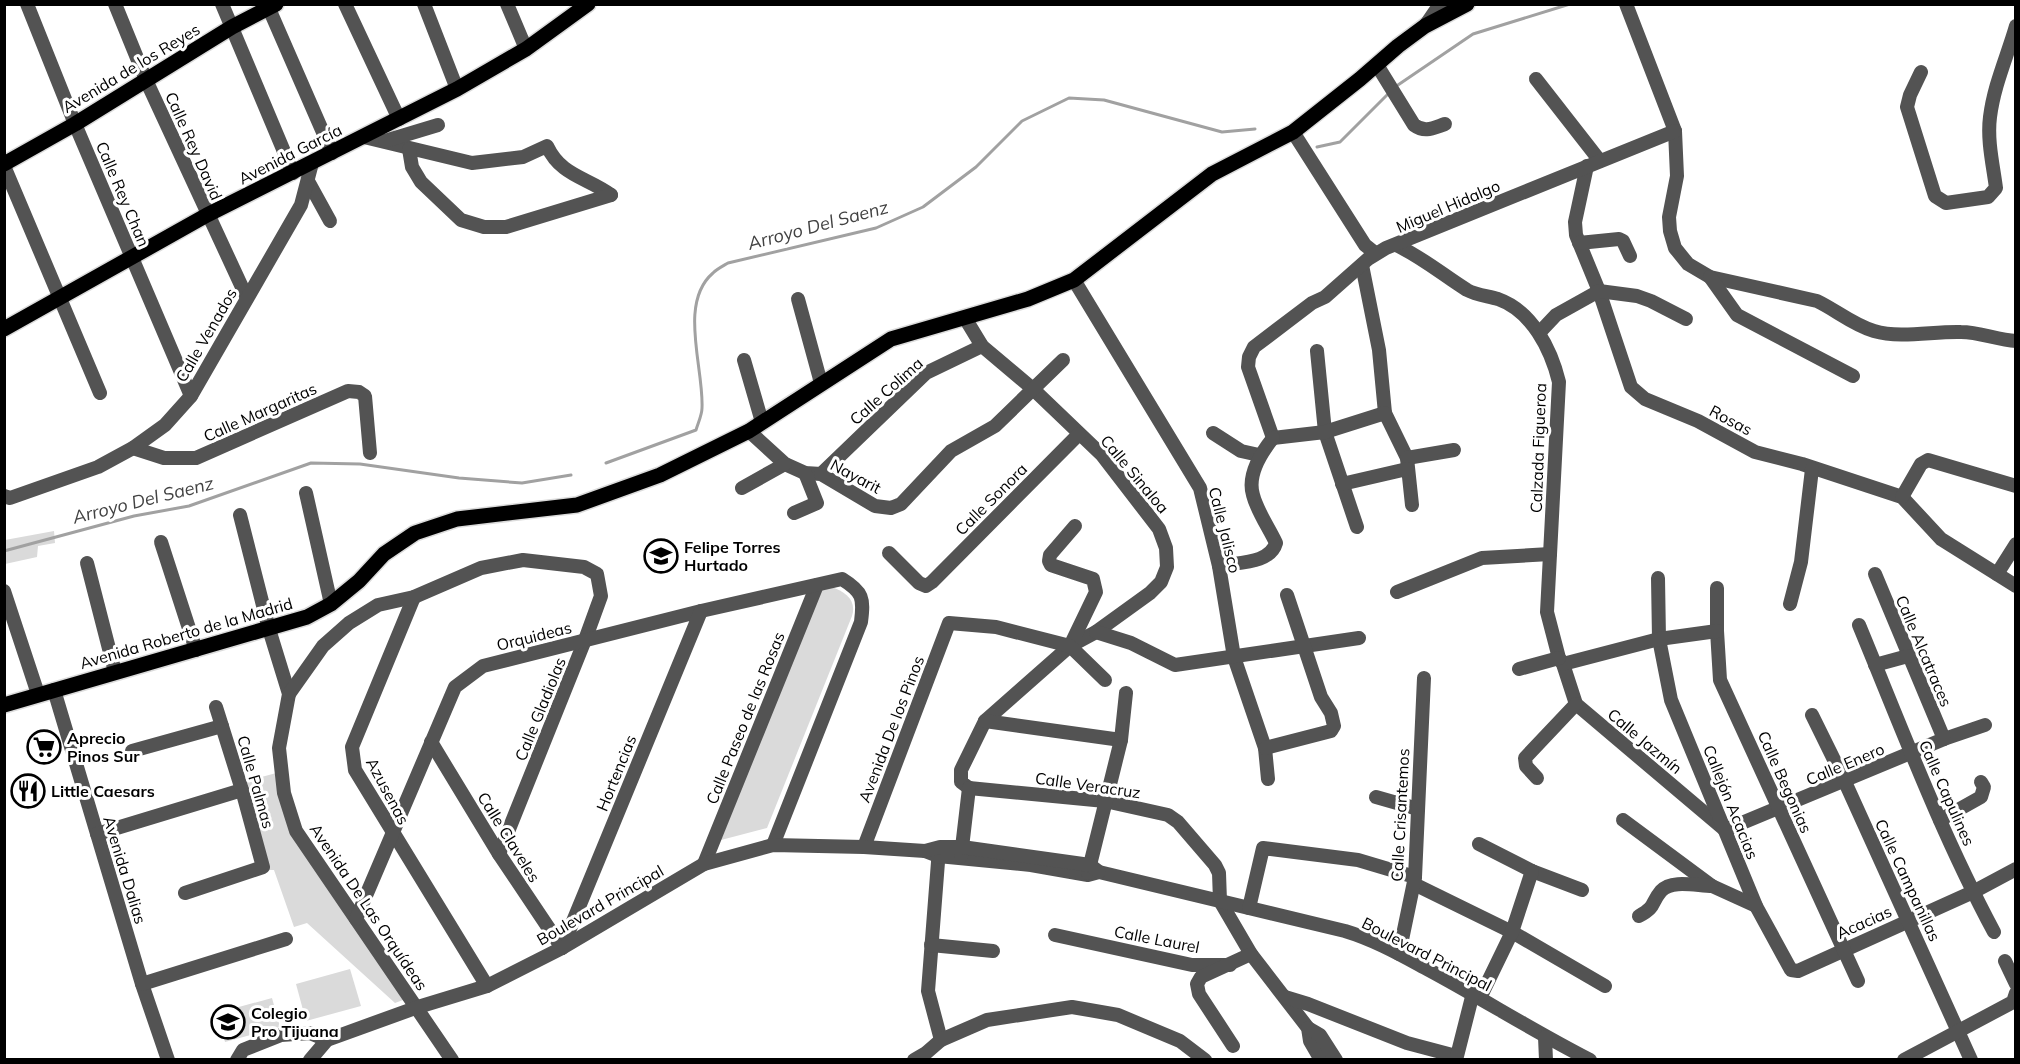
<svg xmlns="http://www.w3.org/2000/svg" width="2020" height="1064" viewBox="0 0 2020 1064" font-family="Mulish,sans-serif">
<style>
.green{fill:#dadada}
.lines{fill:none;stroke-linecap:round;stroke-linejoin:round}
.stream{stroke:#a1a1a1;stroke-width:3}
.major-casing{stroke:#dbdbdb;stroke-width:18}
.minor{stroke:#535353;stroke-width:14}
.major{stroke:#000;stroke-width:15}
.labels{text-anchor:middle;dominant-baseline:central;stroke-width:6;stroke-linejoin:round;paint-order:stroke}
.street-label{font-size:16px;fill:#000;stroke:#fff}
.poi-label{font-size:16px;font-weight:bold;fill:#000;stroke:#fff;text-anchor:start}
.water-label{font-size:18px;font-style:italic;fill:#424242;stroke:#fff}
</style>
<rect width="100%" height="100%" fill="#fff"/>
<g class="green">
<path d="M 54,531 L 55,543 L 38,546 L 37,557 L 5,564 L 5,540 Z"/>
<path d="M 832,587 C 845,592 857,600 852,616 L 767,828 L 721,840 L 818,596 L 823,590 Z"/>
<path d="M 280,772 L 288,809 L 403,1000 L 395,1003 L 307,923 L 294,927 L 274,870 L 268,870 L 243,782 Z"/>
<path d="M 350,969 L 361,1006 L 306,1021 L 296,984 Z"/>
<path d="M 272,998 L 280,1027 L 225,1042 L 217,1013 Z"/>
</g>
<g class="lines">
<g class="stream">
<path d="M 1395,87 L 1473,34 L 1570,4"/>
<path d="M 1317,147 L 1340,142 L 1390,92"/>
<path d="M 606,463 L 696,430 C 698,423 702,415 702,408 C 704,368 678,303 713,273 C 717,269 723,266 728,263 L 876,228 L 923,207 L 976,167 L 1022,121 L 1069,98 L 1104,100 L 1222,132 L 1255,129"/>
<path d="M 4,551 L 134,516 L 189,506 L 311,463 L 360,464 L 459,478 L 522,483 L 571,475"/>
</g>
<defs>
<g id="major">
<path d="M 4,164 L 75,124 L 232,27 L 276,4"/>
<path d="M 4,329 L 207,215 L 457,89 L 526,49 L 588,4"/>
<path d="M 4,705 L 307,617 L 331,604 L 359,581 L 384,554 L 415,533 L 457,519 L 577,505 L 660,475 L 749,431 L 891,339 L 1028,299 L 1074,280 L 1212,174 L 1293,132 L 1360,79 L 1398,46 L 1425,26 L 1467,4"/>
</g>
</defs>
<use href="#major" class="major-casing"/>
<g class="minor">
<path d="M 27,4 L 75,124 L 191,396"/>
<path d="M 115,4 L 146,80 L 247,298"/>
<path d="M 222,4 L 293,173"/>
<path d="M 267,4 L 332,153"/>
<path d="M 345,4 L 399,119"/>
<path d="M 424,4 L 457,89"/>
<path d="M 507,4 L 526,49"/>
<path d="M 1626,4 L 1675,131 L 1677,176 L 1669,217 L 1670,231 L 1675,248 L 1688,264 L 1710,277 L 1817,301 C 1836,310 1853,325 1874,331 C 1901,339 1933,331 1961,332 C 1980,332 1997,340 2016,341"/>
<path d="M 1425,26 L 1436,10 L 1444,4"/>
<path d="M 1377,65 L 1414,125 C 1425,133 1433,128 1445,124"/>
<path d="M 1921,72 L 1910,95 L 1907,107 L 1935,196 L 1946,203 L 1988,197 L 1996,188 C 1993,165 1987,140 1990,117 C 1994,85 2007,57 2016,26"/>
<path d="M 1536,79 L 1600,161"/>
<path d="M 1293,132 L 1365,245 L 1375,253"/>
<path d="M 364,137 L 472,163 L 523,157 L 547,146 C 561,176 586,177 611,195"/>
<path d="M 385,141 L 438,125"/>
<path d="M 409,149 L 412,167 L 421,182 L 461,220 L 484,227 L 506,227 L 611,195"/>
<path d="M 4,166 L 100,393"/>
<path d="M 1587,166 L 1575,222 L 1576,235 L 1599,291 L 1631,387 L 1645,399 L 1698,421 L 1755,452 L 1802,464 L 1902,497 L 1941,539 L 2016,586"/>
<path d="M 308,181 L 330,221"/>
<path d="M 1579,243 L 1619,239 L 1623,241 L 1630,256"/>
<path d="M 1396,245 C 1422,257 1443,275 1467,290 C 1476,295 1488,296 1498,299 C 1532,311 1551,349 1559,382 L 1547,612 L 1559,658 L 1563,664 L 1576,704 L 1725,830 L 1944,739 L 1985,725"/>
<path d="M 1362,265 L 1379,350 L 1385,413"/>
<path d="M 1710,277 L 1737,315 L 1853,376"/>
<path d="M 1074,280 L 1200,488 L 1219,566 L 1234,657 L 1265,748 L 1268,779"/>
<path d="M 798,299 L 821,383"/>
<path d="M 965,318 L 982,346 L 1033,389 L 1102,455 L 1159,529 L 1166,548 L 1167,567 L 1161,582 L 1150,593 L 1096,632 L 1070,646 L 985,721 L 961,770 L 961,782 L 969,788"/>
<path d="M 1539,333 L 1556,315 L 1599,291 L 1637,296 L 1651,301 L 1686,319"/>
<path d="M 1317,351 L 1325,432 L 1357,527"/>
<path d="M 744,360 L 762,422"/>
<path d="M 749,431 L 785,464 L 805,473 L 821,474 L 875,506 L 891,508 L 901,504 L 951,451 L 995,426 L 1063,360"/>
<path d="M 1213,433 L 1241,451 L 1259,455"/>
<path d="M 1273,438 L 1248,367 L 1249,357 L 1254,347 L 1312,303 L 1325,297 L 1368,259 L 1386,248 L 1675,131"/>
<path d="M 1273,438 L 1325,432 L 1385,413 L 1407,458 L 1412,505"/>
<path d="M 133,448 L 164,458 L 196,458 L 348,391 L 359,392 L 365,396 L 370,453"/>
<path d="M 1407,458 L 1454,450"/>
<path d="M 821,474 L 926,373 L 982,346"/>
<path d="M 1342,484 L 1407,469"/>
<path d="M 742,488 L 785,464"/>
<path d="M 306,493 L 331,604"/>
<path d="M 4,496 L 10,498 L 98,467 L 133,448 L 165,425 L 191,396 L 301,205 L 312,163"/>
<path d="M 1902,497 L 1921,464 L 1928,460 L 2016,486"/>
<path d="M 794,513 L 817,503 L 805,473"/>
<path d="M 240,515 L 269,629 L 289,694 L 279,748 L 284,793 L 296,831 L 452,1060"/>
<path d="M 161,542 L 196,650"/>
<path d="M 889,553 L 919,583 L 926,586 L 932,582 L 1079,434"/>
<path d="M 87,563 L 115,672"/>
<path d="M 1219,566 C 1238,562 1270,564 1276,543 C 1269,528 1257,511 1253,495 C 1247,475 1261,453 1273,438"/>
<path d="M 1875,574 L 1944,739"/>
<path d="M 1997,574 L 2016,544"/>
<path d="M 1658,578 L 1659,639 L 1671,700 L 1756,906 L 1791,970 L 1798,971 L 1973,892 L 2016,869"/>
<path d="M 1717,588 L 1717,631 L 1720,680 L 1858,981"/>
<path d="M 4,591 L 38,694"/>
<path d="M 1397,592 L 1482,558 L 1550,554"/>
<path d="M 414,597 L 352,747 L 355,770 L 487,986"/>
<path d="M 1790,604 L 1801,562 L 1812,469"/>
<path d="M 1859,625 C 1902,729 1941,833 1994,932"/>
<path d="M 1096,632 L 1131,643 L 1175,665 L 1359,638"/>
<path d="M 1070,646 L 1096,592 L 1093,579 L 1051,565 L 1049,561 L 1050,555 L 1075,526"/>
<path d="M 1563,664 L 1659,639 L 1717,631"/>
<path d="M 1875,665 L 1908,656"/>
<path d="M 1519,669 L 1559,658"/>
<path d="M 54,690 L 142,984 L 168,1060"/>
<path d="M 289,694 L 323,646 L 349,623 L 378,605 L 414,597 L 481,568 L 523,560 L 584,567 L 597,574 L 601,596 L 585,640 L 499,854"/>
<path d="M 1812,715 L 1845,782 L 1971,1060"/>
<path d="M 985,721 L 1121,740"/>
<path d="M 431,742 L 499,854 L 562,948"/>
<path d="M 1265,748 L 1331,731 L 1334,726 L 1331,713 L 1321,697 L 1287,595"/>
<path d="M 132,751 L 222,726"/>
<path d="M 1537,778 L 1526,766 L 1525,758 L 1576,704"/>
<path d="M 969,788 L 1105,801 L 1168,815 L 1178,822 L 1215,865 L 1219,873 L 1220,901 L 1251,954 L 1308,1028 L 1310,1041 L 1321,1060"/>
<path d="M 1376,797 L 1418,809"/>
<path d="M 1623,820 L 1712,886 L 1756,906"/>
<path d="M 1940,820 L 1981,797 L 1984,787 L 1981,782"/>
<path d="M 97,834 L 242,790"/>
<path d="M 1479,844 L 1532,871 L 1582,890"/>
<path d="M 864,847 L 949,623 L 996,627 L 1070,646 L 1105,680"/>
<path d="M 939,849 L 928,991 L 941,1040"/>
<path d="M 925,851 L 938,856 L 1031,865 L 1088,875 L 1099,872 L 1345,931 C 1375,940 1401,955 1429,970 C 1483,999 1535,1032 1590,1060"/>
<path d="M 961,856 L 969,788"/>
<path d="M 704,864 L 817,585"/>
<path d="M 1088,873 L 1121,740 L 1126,693"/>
<path d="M 1414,884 L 1512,932 L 1605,986"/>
<path d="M 185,893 L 263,867 L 242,790 L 216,707"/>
<path d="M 1249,908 L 1263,848 L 1358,860 L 1415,877"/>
<path d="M 1639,916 C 1657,906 1650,904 1661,891 C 1672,879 1697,886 1712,886"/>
<path d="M 356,919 L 455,687 L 483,666 L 701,611 L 842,579 C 863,592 864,598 861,622 L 773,845"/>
<path d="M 1055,935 L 1192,965 L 1230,965"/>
<path d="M 931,945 L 993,951"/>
<path d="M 562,948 L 701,611"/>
<path d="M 1399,954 L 1415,877 L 1424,678"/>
<path d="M 2005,961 L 2016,984"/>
<path d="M 142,984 L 286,939"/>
<path d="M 1285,997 L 1308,1004 L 1407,1043 L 1456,1056"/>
<path d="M 1480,998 L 1512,932 L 1532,871"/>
<path d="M 1308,1028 L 1320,1035 L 1336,1060"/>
<path d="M 1545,1037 L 1546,1060"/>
<path d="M 1233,1046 L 1199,994 L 1197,984 L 1201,977 L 1251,954"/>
<path d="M 237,1060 L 243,1050 L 281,1035 L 310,1033 L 327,1040"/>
<path d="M 310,1060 L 327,1040 L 418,1007 L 487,986 L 562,948 L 704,864 L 773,845 L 864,847 L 925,851 L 940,847 L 962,847 L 1090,865 L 1099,872"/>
<path d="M 914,1060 L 926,1053 L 941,1040 L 987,1020 L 1072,1007 L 1118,1015 L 1180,1041 L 1205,1060"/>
<path d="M 1456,1060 L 1473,993"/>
<path d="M 1904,1060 L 2013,1002 L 2016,993"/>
</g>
<use href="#major" class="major"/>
</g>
<defs>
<symbol id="school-ring" viewBox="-11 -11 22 22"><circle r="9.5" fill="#fff" stroke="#000" stroke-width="1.5"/><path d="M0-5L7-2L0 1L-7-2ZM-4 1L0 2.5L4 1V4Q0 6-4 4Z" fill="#000"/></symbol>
<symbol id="supermarket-ring" viewBox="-11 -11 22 22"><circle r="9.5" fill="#fff" stroke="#000" stroke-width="1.5"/><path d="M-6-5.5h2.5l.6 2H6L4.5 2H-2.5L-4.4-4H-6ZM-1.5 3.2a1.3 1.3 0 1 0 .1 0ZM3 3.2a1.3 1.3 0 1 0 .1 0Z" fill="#000"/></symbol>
<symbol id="restaurant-ring" viewBox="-11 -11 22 22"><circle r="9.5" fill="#fff" stroke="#000" stroke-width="1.5"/><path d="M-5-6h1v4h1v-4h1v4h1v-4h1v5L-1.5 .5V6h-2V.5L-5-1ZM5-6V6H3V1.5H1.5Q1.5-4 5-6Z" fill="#000"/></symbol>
</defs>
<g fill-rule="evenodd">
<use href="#school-ring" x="642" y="537" width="38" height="38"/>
<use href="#supermarket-ring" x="25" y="728" width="38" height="38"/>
<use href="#restaurant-ring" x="9" y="772" width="38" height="38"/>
<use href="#school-ring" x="209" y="1003" width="38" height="38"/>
</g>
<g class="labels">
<g class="street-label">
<text transform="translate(131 68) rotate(-31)">Avenida de los Reyes</text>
<text transform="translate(194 146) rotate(66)">Calle Rey David</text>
<text transform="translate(290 154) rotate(-27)">Avenida García</text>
<text transform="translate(123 194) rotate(67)">Calle Rey Chan</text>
<text transform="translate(1448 206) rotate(-23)">Miguel Hidalgo</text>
<text transform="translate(206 335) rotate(-60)">Calle Venados</text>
<text transform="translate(886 391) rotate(-42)">Calle Colima</text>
<text transform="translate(260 412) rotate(-24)">Calle Margaritas</text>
<text transform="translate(1731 420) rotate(28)">Rosas</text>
<text transform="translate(1538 448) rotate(-88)">Calzada Figueroa</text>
<text transform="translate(1135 474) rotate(50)">Calle Sinaloa</text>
<text transform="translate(856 476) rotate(28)">Nayarit</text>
<text transform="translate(991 499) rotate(-45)">Calle Sonora</text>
<text transform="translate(1225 530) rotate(76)">Calle Jalisco</text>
<text transform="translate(186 633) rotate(-16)">Avenida Roberto de la Madrid</text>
<text transform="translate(534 636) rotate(-14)">Orquideas</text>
<text transform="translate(1924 651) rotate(67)">Calle Alcatraces</text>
<text transform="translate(540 709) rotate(-68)">Calle Gladiolas</text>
<text transform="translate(745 718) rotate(-68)">Calle Paseo de las Rosas</text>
<text transform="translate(891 729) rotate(-69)">Avenida De los Pinos</text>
<text transform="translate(1645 741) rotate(40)">Calle Jazmín</text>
<text transform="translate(1845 764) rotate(-23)">Calle Enero</text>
<text transform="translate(616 773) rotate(-68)">Hortencias</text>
<text transform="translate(256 782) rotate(74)">Calle Palmas</text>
<text transform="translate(1785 782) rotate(66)">Calle Begonias</text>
<text transform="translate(1088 785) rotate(8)">Calle Veracruz</text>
<text transform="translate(388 791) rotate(62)">Azusenas</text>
<text transform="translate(1947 793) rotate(66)">Calle Capulines</text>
<text transform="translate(1731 802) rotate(68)">Callejón Acacias</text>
<text transform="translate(1400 815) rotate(-87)">Calle Crisantemos</text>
<text transform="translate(509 837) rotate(58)">Calle Claveles</text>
<text transform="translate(125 870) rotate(73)">Avenida Dalias</text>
<text transform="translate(1908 880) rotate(65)">Calle Campanillas</text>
<text transform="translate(600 905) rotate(-30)">Boulevard Principal</text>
<text transform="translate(369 907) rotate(56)">Avenida De Las Orquídeas</text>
<text transform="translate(1864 922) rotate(-24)">Acacias</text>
<text transform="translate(1157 939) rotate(11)">Calle Laurel</text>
<text transform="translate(1427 954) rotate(27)">Boulevard Principal</text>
</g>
<g class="poi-label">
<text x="684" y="547">Felipe Torres<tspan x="684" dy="18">Hurtado</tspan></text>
<text x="67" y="738">Aprecio<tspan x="67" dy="18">Pinos Sur</tspan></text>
<text x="51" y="791">Little Caesars</text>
<text x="251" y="1013">Colegio<tspan x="251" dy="18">Pro Tijuana</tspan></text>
</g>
<g class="water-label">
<text transform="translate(818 225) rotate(-15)">Arroyo Del Saenz</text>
<text transform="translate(143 500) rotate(-14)">Arroyo Del Saenz</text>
</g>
</g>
<rect width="2020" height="1064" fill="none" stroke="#000000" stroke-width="12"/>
</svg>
